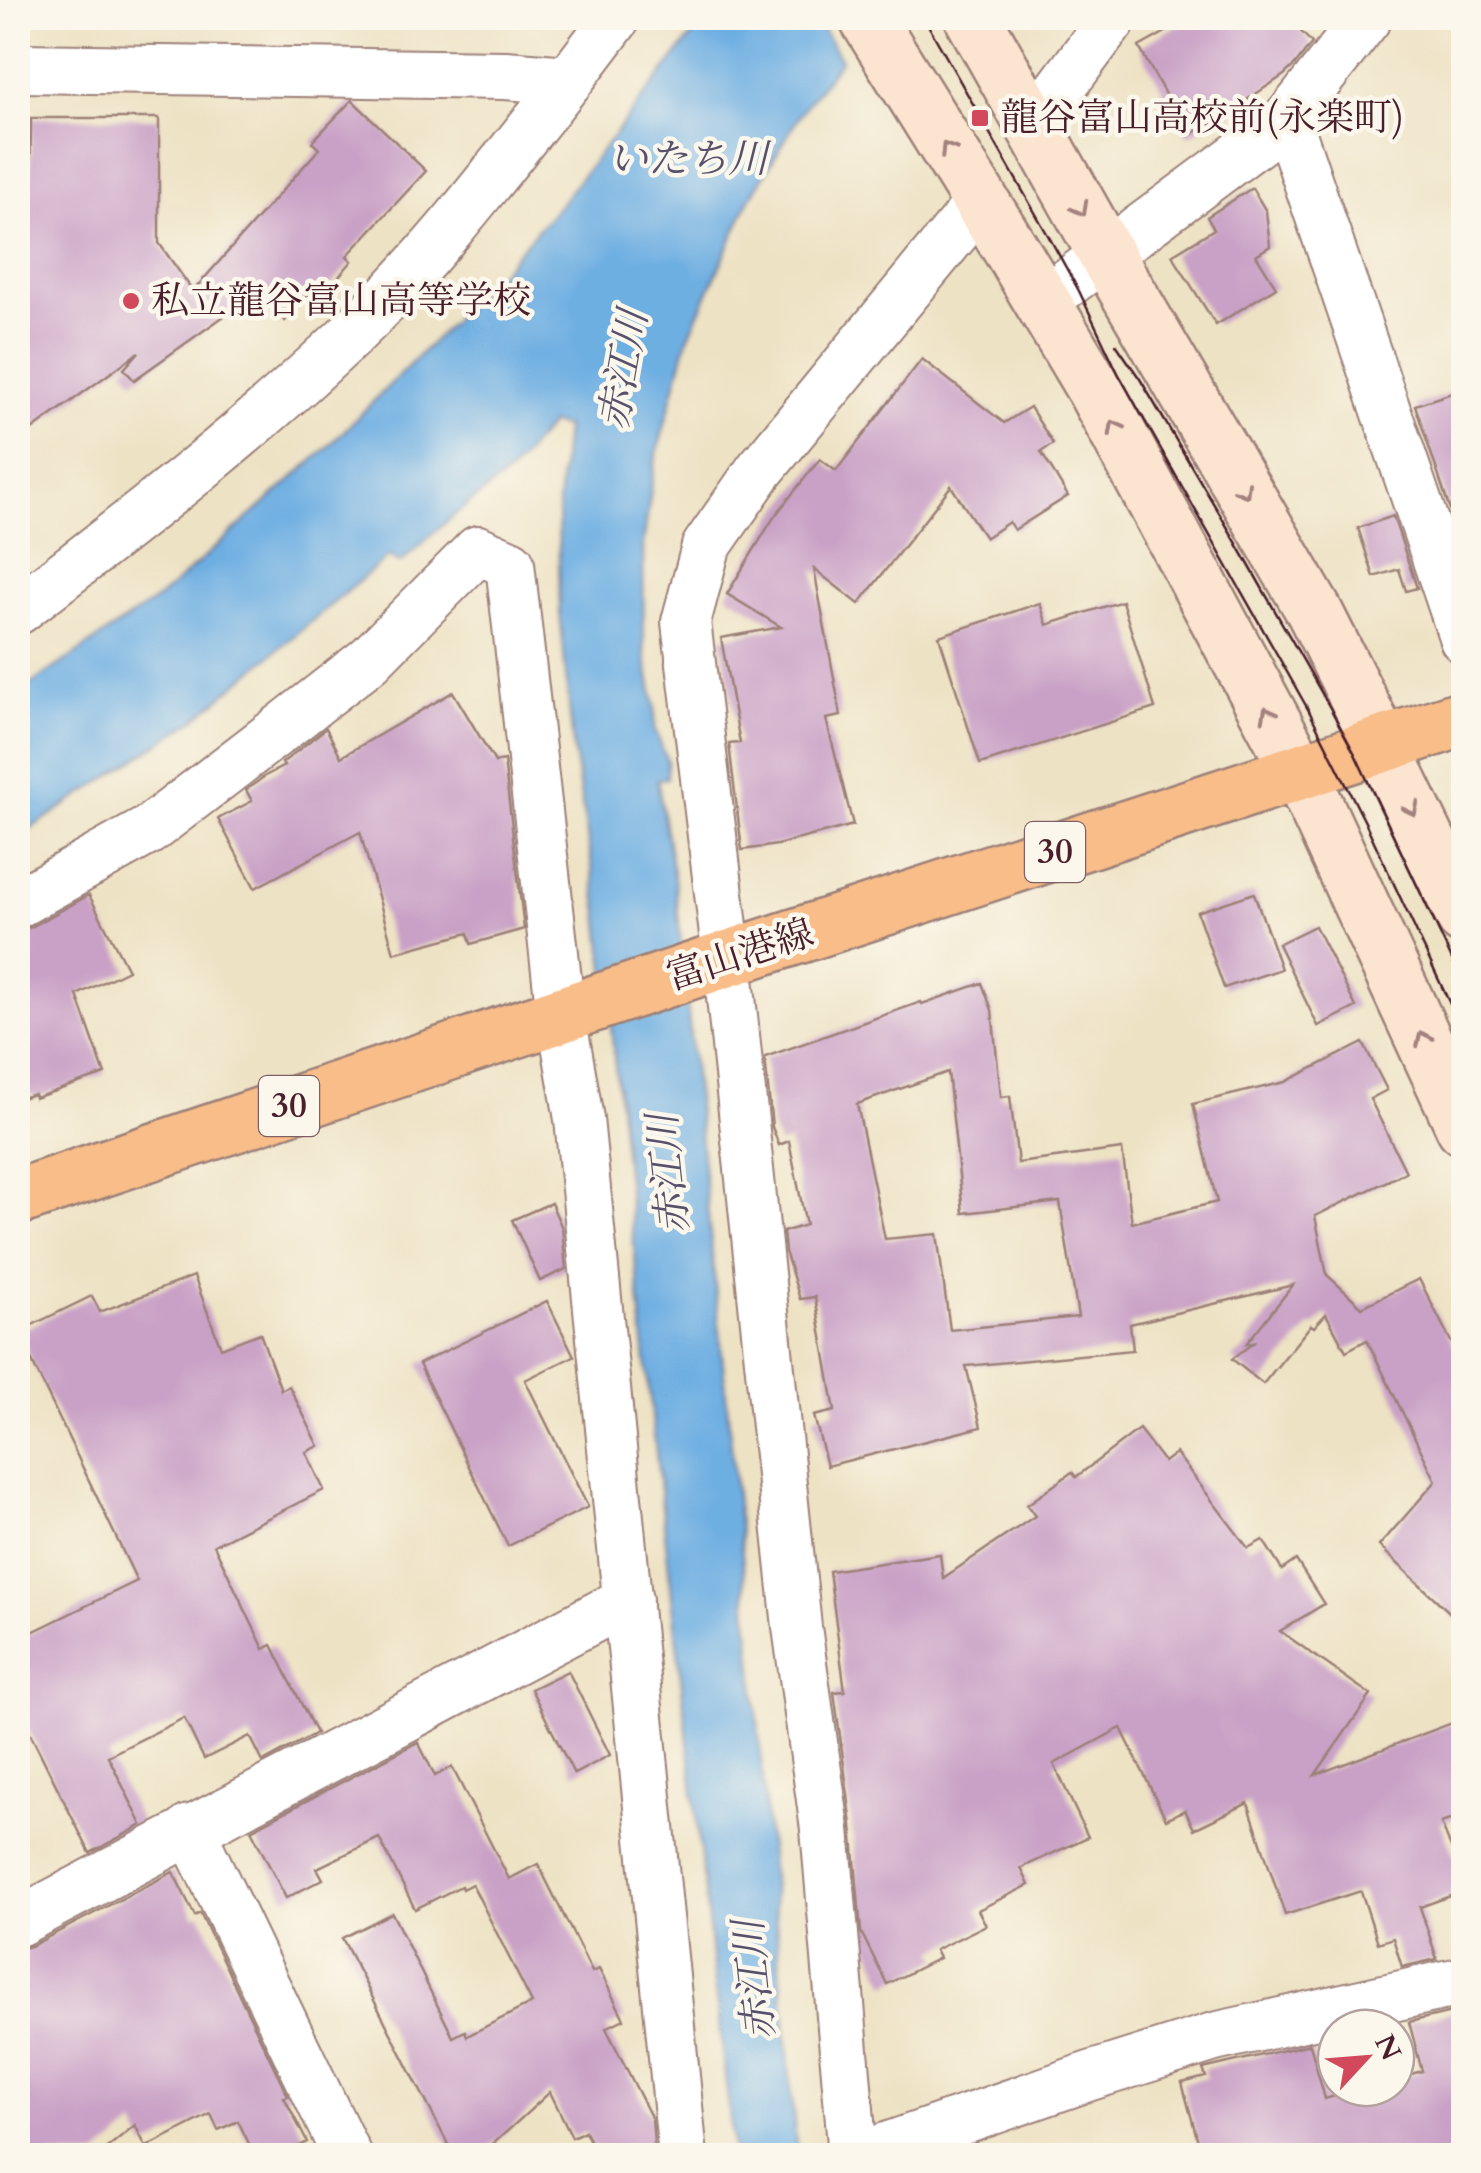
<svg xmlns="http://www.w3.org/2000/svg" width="1481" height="2173" viewBox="0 0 1481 2173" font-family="Cardo,'Noto Serif JP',serif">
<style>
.water{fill:#6eafe2;stroke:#5c6786;stroke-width:2.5}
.building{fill:#c9a0c6;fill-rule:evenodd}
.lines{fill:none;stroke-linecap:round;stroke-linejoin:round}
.street-casing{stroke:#9c8078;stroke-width:52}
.secondary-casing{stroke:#9c8078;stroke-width:60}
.primary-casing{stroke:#9c8078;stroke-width:60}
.street{stroke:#fff;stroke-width:48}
.secondary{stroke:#fce5d0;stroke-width:55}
.primary{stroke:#f8bd89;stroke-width:55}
.tram{stroke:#4a1f2b;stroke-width:2.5}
.oneway{stroke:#a3827e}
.poi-dot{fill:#d1495b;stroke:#fbf7ec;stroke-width:4}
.labels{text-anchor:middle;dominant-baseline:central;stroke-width:9;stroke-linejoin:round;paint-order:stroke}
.shield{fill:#fbf7ec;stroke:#7f6065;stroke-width:2.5}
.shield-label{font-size:35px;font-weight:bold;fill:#4a1f2b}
.poi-label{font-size:38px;fill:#4a1f2b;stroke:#fbf7ec;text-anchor:start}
.street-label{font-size:38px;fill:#4a1f2b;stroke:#fbf7ec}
.water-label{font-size:40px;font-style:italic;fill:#57516b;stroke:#fbf7ec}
</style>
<rect width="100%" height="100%" fill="#fbf7ec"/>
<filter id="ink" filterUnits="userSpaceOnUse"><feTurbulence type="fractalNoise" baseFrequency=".01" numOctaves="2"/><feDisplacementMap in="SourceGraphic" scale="20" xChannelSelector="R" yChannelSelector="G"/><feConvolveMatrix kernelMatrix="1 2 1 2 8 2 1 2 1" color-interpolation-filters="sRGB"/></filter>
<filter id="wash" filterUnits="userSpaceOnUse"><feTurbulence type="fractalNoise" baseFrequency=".0048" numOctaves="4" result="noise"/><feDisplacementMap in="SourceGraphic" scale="40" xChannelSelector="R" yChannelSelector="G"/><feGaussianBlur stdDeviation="2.25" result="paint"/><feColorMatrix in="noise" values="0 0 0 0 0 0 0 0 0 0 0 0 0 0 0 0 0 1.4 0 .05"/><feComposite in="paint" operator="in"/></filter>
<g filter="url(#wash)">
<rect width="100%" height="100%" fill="#eee2c4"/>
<path class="water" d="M 706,18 L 816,18 L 841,60 L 804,108 L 749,200 L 688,338 L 655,461 L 643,545 L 644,649 L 655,707 L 655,729 L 667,761 L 667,778 L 657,779 L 675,884 L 748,1614 L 797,2155 L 734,2155 L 645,1353 L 599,912 L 573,746 L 560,613 L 558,503 L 565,427 L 550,424 L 510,472 L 453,516 L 400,563 L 389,556 L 193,721 L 18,837 L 18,693 L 160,597 L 326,449 L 492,282 L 559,205 Z"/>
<g id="blocks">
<g class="building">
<path d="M 1191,18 L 1288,18 L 1312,43 L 1295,65 L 1284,75 L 1248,99 L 1250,102 L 1188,136 L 1139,47 Z"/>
<path d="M 352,100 L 426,171 L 347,256 L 352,261 L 322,296 L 314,288 L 285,321 L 255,294 L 134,380 L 124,369 L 139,352 L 18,440 L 18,180 L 30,199 L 31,118 L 159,118 L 159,243 L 193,291 L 319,149 L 312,142 Z"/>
<path d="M 1252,188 L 1266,211 L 1270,246 L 1256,255 L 1276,287 L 1216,325 L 1172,255 L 1214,229 L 1207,217 Z"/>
<path d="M 922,359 L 1004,423 L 1030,407 L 1053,444 L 1041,452 L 1068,496 L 1014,530 L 1009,522 L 985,538 L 951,486 L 859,604 L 814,569 L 841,716 L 826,719 L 853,825 L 777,845 L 742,850 L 729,744 L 740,743 L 721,638 L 781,627 L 727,594 L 774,517 L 820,459 L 836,471 Z"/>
<path d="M 1464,389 L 1464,552 L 1415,405 Z"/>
<path d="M 1393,516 L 1417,588 L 1406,591 L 1399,569 L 1374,577 L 1358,528 Z"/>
<path d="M 1122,601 L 1155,708 L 980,764 L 939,636 L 1040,603 L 1047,625 Z"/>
<path d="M 453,692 L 495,762 L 504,760 L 524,929 L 471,944 L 468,933 L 394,953 L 360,832 L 255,888 L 218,819 L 252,801 L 246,790 L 265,776 L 284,766 L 282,763 L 326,728 L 341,757 Z"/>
<path d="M 1254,893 L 1281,969 L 1224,988 L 1197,912 Z"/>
<path d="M 89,895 L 128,970 L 77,995 L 105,1074 L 35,1098 L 34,1094 L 18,1099 L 18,930 L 31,927 Z"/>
<path d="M 1315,926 L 1356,1007 L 1318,1026 L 1278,944 Z"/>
<path d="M 982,983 L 992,1010 L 1001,1097 L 1010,1096 L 1018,1163 L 1122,1149 L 1132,1223 L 1217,1202 L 1193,1104 L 1285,1082 L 1363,1043 L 1387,1090 L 1370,1099 L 1406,1172 L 1315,1216 L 1327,1275 L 1362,1307 L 1419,1279 L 1464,1367 L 1464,1626 L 1379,1546 L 1436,1481 L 1367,1340 L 1346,1351 L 1326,1314 L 1314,1327 L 1311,1325 L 1263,1384 L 1232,1359 L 1253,1343 L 1246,1344 L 1293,1285 L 1130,1324 L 1133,1350 L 966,1366 L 981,1427 L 827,1466 L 814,1416 L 835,1411 L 815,1297 L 800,1299 L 785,1251 L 783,1232 L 806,1225 L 789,1141 L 779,1145 L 772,1127 L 765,1057 L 921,1002 L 922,1004 ZM 948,1072 L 963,1213 L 1060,1202 L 1078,1317 L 950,1330 L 937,1234 L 885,1239 L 857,1104 Z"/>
<path d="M 551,1203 L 562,1228 L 566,1269 L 540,1281 L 512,1220 Z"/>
<path d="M 194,1276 L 221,1348 L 260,1333 L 281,1390 L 289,1386 L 319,1446 L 306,1452 L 324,1490 L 214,1545 L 264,1649 L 272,1645 L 316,1733 L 263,1762 L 250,1736 L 204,1759 L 184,1718 L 108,1756 L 142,1825 L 90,1853 L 27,1727 L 18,1732 L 18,1639 L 137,1581 L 18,1332 L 92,1296 L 100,1312 Z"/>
<path d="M 547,1301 L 574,1356 L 525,1380 L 588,1507 L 508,1546 L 419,1364 Z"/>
<path d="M 1139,1429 L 1164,1462 L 1176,1453 L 1248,1548 L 1263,1540 L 1282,1570 L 1296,1560 L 1324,1604 L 1280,1631 L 1371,1695 L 1315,1775 L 1452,1723 L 1464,1753 L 1464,1815 L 1441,1823 L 1464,1880 L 1464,1891 L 1420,1907 L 1437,1959 L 1402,1967 L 1393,1938 L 1378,1943 L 1361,1891 L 1285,1915 L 1248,1803 L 1194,1829 L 1185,1810 L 1166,1819 L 1121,1728 L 1054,1764 L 1088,1837 L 1021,1868 L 1029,1885 L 978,1910 L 986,1925 L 935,1950 L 939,1958 L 887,1984 L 861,1932 L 852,1825 L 834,1692 L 845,1691 L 829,1571 L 940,1554 L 943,1578 L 1035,1516 L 1027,1505 L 1072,1472 L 1076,1477 Z"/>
<path d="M 568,1671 L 610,1755 L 574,1774 L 531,1689 Z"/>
<path d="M 418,1742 L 435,1776 L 452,1767 L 509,1879 L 538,1864 L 592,1972 L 599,1969 L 624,2019 L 606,2028 L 652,2119 L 655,2156 L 597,2156 L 585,2131 L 572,2137 L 550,2092 L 480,2156 L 454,2156 L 342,1938 L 392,1913 L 453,2037 L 465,2031 L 467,2036 L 532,2003 L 472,1884 L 462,1889 L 461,1886 L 415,1909 L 379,1838 L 317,1868 L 323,1879 L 286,1898 L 251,1830 Z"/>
<path d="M 173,1872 L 195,1916 L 200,1913 L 288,2096 L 284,2097 L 307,2142 L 281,2156 L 255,2156 L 238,2121 L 218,2130 L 211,2114 L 146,2147 L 135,2125 L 97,2156 L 32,2156 L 18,2138 L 18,1949 L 31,1946 Z"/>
<path d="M 1464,2009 L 1464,2156 L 1202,2156 L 1182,2083 L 1206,2077 L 1203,2069 L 1310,2044 L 1325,2099 L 1362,2088 L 1396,2088 L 1396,2078 L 1422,2071 L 1409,2022 Z"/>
</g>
</g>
</g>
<g filter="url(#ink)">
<use href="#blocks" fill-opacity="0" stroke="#9c8078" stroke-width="2.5"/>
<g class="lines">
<defs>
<g id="street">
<path d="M 18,68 L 505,75 L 569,80 L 616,18"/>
<path d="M 1287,120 L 1464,639"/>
<path d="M 1034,124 L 1113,18"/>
<path d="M 1042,302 L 1287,120 L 1367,18"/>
<path d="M 18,610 C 138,518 259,425 368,318 C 442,245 504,161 569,80"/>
<path d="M 18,903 L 149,830 L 287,724 L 369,660 L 478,550 L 510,564 L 561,1015 L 579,1119 L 683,2156"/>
<path d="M 190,1829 L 347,2156"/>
<path d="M 18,1922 L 628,1600"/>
<path d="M 853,2156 L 825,1829 L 797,1627 L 727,959 L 686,622 L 706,547 L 759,471 L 980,202"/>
<path d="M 861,2156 L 1090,2076 L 1214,2037 L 1464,1981"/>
</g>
<g id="secondary">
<path d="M 867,18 L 1015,256 L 1096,392 L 1300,772 L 1464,1127"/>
<path d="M 973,18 L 1107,256 L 1314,611 L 1382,746 L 1464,916"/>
</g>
<path id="primary" d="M 18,1197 L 727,959 L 1464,718"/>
</defs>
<use href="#street" class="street-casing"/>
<use href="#secondary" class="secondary-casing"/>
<use href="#primary" class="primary-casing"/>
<use href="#street" class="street"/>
<use href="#secondary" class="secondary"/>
<use href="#primary" class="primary"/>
<g class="tram">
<path d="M 924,18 L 1049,237 L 1079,291 L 1119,375 L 1309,711 L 1365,822 L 1464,1034"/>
<path d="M 1116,344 L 1140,379 L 1232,535 L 1329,706 L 1355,754 L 1464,985"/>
</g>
</g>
<defs><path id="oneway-chevron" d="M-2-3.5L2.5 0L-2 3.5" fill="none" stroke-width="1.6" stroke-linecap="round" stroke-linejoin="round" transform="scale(2.5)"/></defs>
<g class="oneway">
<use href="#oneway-chevron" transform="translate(947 149) rotate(-122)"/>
<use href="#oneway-chevron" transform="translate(1081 209) rotate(61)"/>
<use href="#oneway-chevron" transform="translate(1115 427) rotate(-118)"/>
<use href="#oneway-chevron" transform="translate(1244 491) rotate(60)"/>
<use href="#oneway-chevron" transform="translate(1268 713) rotate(-118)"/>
<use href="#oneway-chevron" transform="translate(1412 809) rotate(64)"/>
<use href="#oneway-chevron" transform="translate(1423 1038) rotate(-115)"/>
</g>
</g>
<g class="poi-dot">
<rect x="970" y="108" width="20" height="20" rx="5"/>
<circle cx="131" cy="301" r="10"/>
</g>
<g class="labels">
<g class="shield">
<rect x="1025" y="822" width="60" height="60" rx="8"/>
<rect x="259" y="1076" width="60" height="60" rx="8"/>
</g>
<g class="shield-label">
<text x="1055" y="852">30</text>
<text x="289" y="1106">30</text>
</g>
<g class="poi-label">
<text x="1000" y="118">龍谷富山高校前(永楽町)</text>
<text x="151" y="301">私立龍谷富山高等学校</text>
</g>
<g class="street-label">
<text transform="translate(740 955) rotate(-18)">富山港線</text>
</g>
<g class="water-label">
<text x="688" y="159">いたち川</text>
<text transform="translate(624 370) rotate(-80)">赤江川</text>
<text transform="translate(669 1174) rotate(-96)">赤江川</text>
<text transform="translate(755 1980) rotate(-96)">赤江川</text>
</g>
</g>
<rect width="1481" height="2173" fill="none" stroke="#fbf7ec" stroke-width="60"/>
<g transform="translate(1366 2058) rotate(64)"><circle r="48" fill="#fbf7ec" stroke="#b4a19f" stroke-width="2.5"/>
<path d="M0-8L18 38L0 25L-18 38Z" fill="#d1495b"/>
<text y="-15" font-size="28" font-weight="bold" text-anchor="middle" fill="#4a1f2b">N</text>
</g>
</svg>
